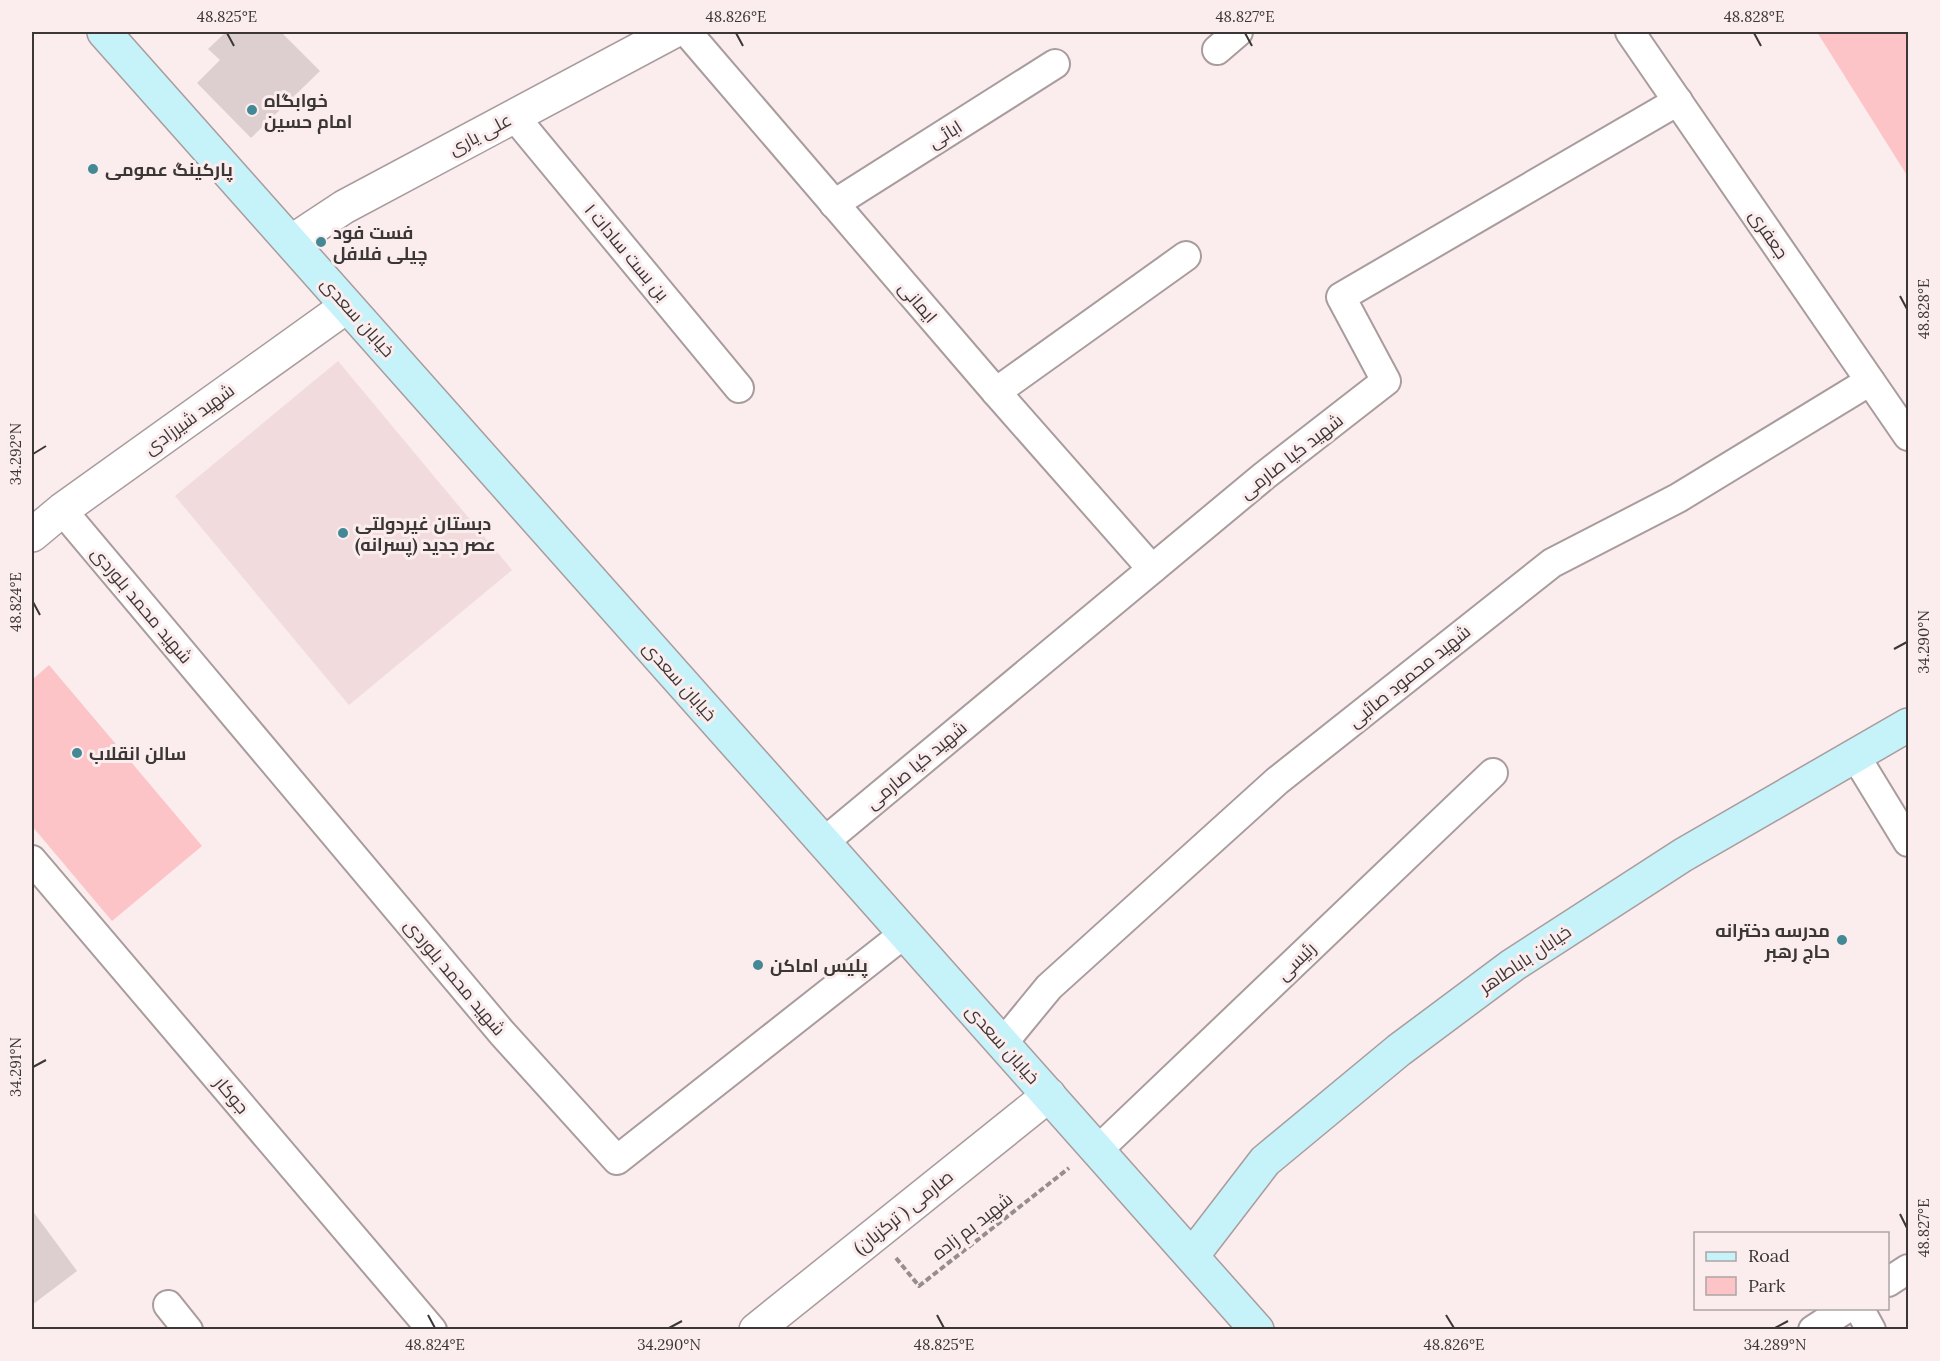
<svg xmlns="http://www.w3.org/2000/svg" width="1940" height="1361" viewBox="0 0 1940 1361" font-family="Lora,Cairo,serif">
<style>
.built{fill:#f1dbdc}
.green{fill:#fdc4c8}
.building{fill:#ddcfd0}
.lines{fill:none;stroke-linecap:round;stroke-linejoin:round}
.minor-casing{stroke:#a99c9d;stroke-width:32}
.tertiary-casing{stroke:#a99c9d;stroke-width:36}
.secondary-casing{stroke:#a99c9d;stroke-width:36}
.path{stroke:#978d8e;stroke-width:4;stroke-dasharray:6 3;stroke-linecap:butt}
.minor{stroke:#fff;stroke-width:28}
.tertiary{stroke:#fff;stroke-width:33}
.secondary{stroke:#c6f2fa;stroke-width:33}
.ticks{fill:none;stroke:#3c3737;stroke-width:2}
.poi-dot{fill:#438895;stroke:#fbeced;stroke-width:2}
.labels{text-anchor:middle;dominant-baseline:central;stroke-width:6;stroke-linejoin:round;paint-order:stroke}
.poi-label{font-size:18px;font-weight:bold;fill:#3c3737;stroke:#fbeced;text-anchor:start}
.street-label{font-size:18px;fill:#3c3737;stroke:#fbeced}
.neatline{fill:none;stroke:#3c3737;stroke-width:2}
.ticks-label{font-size:15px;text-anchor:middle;fill:#3c3737}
</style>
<rect width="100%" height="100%" fill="#fbeced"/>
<path class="built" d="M 338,361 L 512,570 L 349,705 L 175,496 Z"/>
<g class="green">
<path d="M 1817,32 L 1908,32 L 1908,177 Z"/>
<path d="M 49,665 L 202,846 L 112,921 L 32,826 L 32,680 Z"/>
</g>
<g class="building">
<path d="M 226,32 L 281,32 L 320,71 L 251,138 L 197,83 L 220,60 L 208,49 Z"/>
<path d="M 32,1210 L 77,1271 L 32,1305 Z"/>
</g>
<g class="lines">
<defs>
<g id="minor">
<path d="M 687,32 L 996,392 L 1152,569"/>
<path d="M 1630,32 L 1908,436"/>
<path d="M 1217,50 L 1238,32"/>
<path d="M 514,116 L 739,388"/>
<path d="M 834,204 L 1055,64"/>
<path d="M 996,392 L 1186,256"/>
<path d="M 62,510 L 502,1033 L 617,1160 L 905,933"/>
<path d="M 1856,757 L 1908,842"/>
<path d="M 824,842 L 1264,476 L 1386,381 L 1341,297 L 1678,101"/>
<path d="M 32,860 L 432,1330"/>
<path d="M 1003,1043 L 1049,987 L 1277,781 L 1552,563 L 1678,498 L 1870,381"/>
<path d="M 1098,1150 L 1493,773"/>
<path d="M 1888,1282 L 1908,1269"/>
<path d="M 168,1305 L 188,1330"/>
<path d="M 1859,1308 L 1871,1330"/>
<path d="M 1813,1330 L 1847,1308"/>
</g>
<g id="tertiary">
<path d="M 291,242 L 344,207 L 672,32"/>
<path d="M 32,535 L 62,510 L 347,306"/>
<path d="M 756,1330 L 1049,1095"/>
</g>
<g id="secondary">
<path d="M 104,32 L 1257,1330"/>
<path d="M 1192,1256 L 1265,1161 L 1399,1050 L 1513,965 L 1683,855 L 1908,725"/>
</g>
</defs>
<use href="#minor" class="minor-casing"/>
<use href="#tertiary" class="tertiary-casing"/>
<use href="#secondary" class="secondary-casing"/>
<path class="path" d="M 896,1258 L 919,1286 L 1069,1168"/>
<use href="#minor" class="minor"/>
<use href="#tertiary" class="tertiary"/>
<use href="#secondary" class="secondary"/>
</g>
<path class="ticks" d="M 227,33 L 234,46M 736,33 L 743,46M 1245,33 L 1252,46M 1754,33 L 1761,46M 1900,296 L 1907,309M 33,454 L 46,446M 33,602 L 40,615M 1894,649 L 1907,642M 33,1067 L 46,1060M 1900,1214 L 1907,1228M 428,1315 L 435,1328M 937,1315 L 944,1328M 1446,1315 L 1454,1328M 669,1328 L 682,1321M 1775,1328 L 1788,1321"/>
<g class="poi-dot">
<circle cx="252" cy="110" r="6"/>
<circle cx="93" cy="169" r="6"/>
<circle cx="321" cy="242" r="6"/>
<circle cx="343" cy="533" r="6"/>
<circle cx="77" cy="753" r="6"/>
<circle cx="1842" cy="940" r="6"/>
<circle cx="758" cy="965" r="6"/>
</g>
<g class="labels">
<g class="poi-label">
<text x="264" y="100">خوابگاه<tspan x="264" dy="21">امام حسین</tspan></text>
<text x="105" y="169">پارکینگ عمومی</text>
<text x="333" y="232">فست فود<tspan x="333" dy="21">چیلی فلافل</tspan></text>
<text x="355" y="523">دبستان غیردولتی<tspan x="355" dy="21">عصر جدید (پسرانه)</tspan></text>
<text x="89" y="753">سالن انقلاب</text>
<text x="1830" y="930" text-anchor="end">مدرسه دخترانه<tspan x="1830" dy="21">حاج رهبر</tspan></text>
<text x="770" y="965">پلیس اماکن</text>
</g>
<g class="street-label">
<text transform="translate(480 134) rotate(-28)">علی یاری</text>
<text transform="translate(945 134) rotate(-32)">ابائی</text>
<text transform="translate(1769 234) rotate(56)">جعفری</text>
<text transform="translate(627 252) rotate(50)">بن بست سادات ۱</text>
<text transform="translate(918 302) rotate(49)">ایمانی</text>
<text transform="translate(358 317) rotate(48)">خیابان سعدی</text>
<text transform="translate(189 419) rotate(-36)">شهید شیرزادی</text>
<text transform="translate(1291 456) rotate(-38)">شهید کیا صارمی</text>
<text transform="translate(142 605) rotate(50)">شهید محمد بلوردی</text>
<text transform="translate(1409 676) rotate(-39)">شهید محمود صائبی</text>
<text transform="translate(680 681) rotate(48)">خیابان سعدی</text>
<text transform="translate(916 765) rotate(-40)">شهید کیا صارمی</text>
<text transform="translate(1525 959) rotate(-34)">خیابان باباطاهر</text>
<text transform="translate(1296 961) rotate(-44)">رئیسی</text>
<text transform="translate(455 977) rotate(50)">شهید محمد بلوردی</text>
<text transform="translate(1003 1044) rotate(48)">خیابان سعدی</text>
<text transform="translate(232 1095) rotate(50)">جوکار</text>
<text transform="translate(903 1212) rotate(-39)">صارمی ( ترکزبان)</text>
<text transform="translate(972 1226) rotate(-38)">شهید بم زاده</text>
</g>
</g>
<rect width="1940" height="1361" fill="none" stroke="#fbeced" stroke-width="66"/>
<rect x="1694" y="1232" width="195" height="78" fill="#fbeced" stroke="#afa4a4" stroke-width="1.5"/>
<rect x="1706" y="1252" width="30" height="9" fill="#c6f2fa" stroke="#afa4a4" stroke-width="1.5"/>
<text x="1748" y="1262" font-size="18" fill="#3c3737">Road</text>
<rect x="1706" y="1277" width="30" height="18" fill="#fdc4c8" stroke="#afa4a4" stroke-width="1.5"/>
<text x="1748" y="1292" font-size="18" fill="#3c3737">Park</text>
<rect x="33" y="33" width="1874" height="1295" class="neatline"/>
<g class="ticks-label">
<text x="227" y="22">48.825°E</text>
<text x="736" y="22">48.826°E</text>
<text x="1245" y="22">48.827°E</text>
<text x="1754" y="22">48.828°E</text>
<text transform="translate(1924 309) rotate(-90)" y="5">48.828°E</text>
<text transform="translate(16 454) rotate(-90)" y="5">34.292°N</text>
<text transform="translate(16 602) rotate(-90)" y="5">48.824°E</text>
<text transform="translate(1924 642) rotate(-90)" y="5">34.290°N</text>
<text transform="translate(16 1067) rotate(-90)" y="5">34.291°N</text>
<text transform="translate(1924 1228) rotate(-90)" y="5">48.827°E</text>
<text x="435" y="1350">48.824°E</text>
<text x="669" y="1350">34.290°N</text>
<text x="944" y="1350">48.825°E</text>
<text x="1454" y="1350">48.826°E</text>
<text x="1775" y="1350">34.289°N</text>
</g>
</svg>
